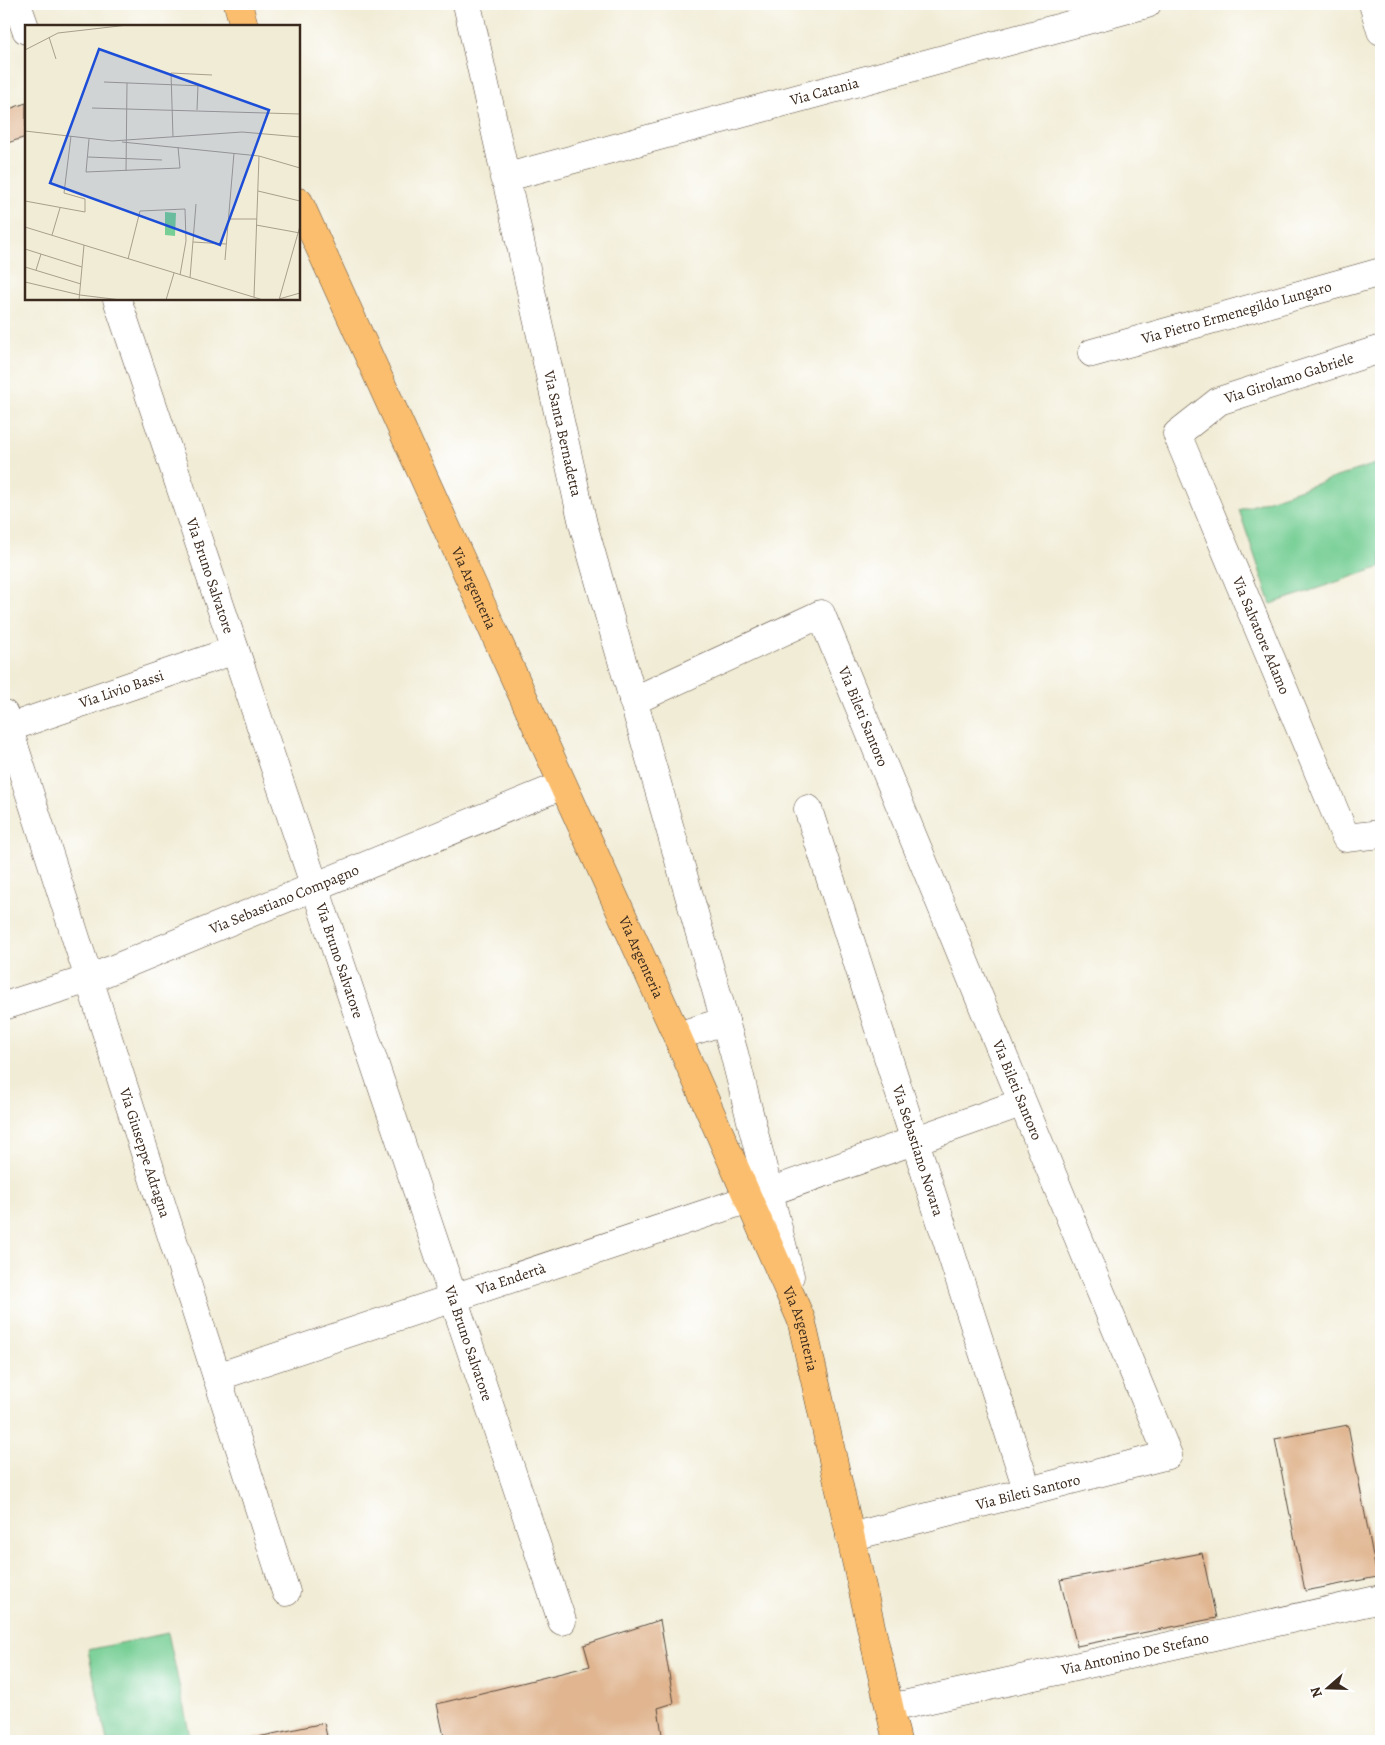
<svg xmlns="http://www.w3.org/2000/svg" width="1385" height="1745" viewBox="0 0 1385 1745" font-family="Alegreya,serif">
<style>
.green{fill:#77cf95;stroke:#597c5a}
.building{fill:#e0b590}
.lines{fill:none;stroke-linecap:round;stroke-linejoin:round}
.minor-casing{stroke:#564739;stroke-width:29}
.major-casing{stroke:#564739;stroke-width:29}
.minor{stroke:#fff;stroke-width:28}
.major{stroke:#fabe6e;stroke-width:28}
.labels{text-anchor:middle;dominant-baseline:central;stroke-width:5;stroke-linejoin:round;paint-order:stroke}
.street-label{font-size:15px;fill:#3b2a1e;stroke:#fff}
.inset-road{fill:none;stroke:#a89e8c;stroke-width:1}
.view{fill:#1d4ed8;fill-opacity:0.15;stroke:#1d4ed8;stroke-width:2.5}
.inset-edge{fill:none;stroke:#3b2a1e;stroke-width:2.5}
</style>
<rect width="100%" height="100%" fill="#fff"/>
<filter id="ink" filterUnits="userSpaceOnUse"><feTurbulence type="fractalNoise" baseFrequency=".02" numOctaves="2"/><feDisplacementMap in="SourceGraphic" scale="10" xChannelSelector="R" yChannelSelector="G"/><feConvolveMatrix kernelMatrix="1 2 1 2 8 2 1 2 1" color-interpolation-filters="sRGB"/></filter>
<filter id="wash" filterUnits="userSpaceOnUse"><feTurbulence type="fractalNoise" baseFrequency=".0096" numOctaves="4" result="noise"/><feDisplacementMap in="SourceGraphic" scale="20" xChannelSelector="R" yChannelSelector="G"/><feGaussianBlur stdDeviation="1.12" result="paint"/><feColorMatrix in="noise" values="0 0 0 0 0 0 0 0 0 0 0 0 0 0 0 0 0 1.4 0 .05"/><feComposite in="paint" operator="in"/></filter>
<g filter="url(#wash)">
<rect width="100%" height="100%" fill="#f1ecd5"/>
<g class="green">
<path d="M 1381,462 L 1381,567 L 1271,604 L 1239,510 Z"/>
<path d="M 168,1633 L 191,1741 L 107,1741 L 88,1650 Z"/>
</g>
<g id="blocks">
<g class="building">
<path d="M 26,103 L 26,137 L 4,144 L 4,111 Z"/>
<path d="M 4,793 L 8,806 L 4,807 Z"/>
<path d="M 1348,1425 L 1377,1577 L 1305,1591 L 1275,1439 Z"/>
<path d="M 1202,1553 L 1216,1618 L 1077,1646 L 1060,1580 Z"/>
<path d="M 660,1620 L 674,1703 L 658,1708 L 663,1741 L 445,1741 L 437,1704 L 590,1666 L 584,1645 Z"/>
<path d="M 324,1723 L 328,1741 L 244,1741 L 244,1740 Z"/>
</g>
</g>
</g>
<g filter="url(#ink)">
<use href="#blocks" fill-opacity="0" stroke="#564739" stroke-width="1"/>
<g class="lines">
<defs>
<g id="minor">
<path d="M 17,4 L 26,30"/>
<path id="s1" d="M 467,4 L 583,524 L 734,1053 L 790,1276"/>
<path d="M 1373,4 L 1381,31"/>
<path id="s2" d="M 504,178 L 1147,4"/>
<path id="s3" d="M 117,299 L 562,1621"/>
<path id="s4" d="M 1381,349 L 1219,401 L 1177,434 L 1346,838 L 1381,834"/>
<path id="s5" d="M 1092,353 L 1381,272"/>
<path id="s6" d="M 633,701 L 821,614 L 1168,1455 L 850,1537"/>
<path id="s7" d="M 4,714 L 286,1592"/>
<path id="s8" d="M 8,728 L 235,650"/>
<path id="s9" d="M 808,809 L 1028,1492"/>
<path id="s10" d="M 4,1006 L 89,979 L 563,785"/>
<path d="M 677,1036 L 725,1021"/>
<path id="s11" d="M 217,1377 L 749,1199 L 1021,1103"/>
<path id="s12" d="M 890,1708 L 1381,1599"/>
</g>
<g id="major">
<path d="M 238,4 L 244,26"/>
<path id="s13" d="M 299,202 L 677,1036 L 801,1319 L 897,1741"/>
</g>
</defs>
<use href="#minor" class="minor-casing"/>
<use href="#major" class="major-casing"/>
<use href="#minor" class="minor"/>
<use href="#major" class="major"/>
</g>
</g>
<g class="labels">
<g class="street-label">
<text stroke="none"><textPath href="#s2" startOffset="332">Via Catania</textPath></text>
<text stroke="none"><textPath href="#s5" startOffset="150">Via Pietro Ermenegildo Lungaro</textPath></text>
<text transform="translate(1289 378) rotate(-18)">Via Girolamo Gabriele</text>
<text stroke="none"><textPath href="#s1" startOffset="440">Via Santa Bernadetta</textPath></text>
<text stroke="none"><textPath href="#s3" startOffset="292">Via Bruno Salvatore</textPath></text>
<text stroke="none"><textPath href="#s13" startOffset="424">Via Argenteria</textPath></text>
<text stroke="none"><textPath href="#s4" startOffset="442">Via Salvatore Adamo</textPath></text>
<text stroke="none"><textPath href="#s8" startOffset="120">Via Livio Bassi</textPath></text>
<text stroke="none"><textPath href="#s6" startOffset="318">Via Bileti Santoro</textPath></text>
<text stroke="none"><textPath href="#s10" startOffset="300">Via Sebastiano Compagno</textPath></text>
<text stroke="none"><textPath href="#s13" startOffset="829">Via Argenteria</textPath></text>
<text stroke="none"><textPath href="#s3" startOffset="698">Via Bruno Salvatore</textPath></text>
<text stroke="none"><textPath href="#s6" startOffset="722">Via Bileti Santoro</textPath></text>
<text stroke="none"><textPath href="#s9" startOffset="359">Via Sebastiano Novara</textPath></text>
<text stroke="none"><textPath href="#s7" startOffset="461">Via Giuseppe Adragna</textPath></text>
<text stroke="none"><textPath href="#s11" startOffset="310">Via Endertà</textPath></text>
<text stroke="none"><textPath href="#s13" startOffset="1234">Via Argenteria</textPath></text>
<text stroke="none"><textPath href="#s3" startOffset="1102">Via Bruno Salvatore</textPath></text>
<text transform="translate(1028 1492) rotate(-14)">Via Bileti Santoro</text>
<text stroke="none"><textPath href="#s12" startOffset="251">Via Antonino De Stefano</textPath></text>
</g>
</g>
<g transform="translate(25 25)">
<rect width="275" height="275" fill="#f1ecd5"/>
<path d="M 140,187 L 151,188 L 150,211 L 140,210 Z" fill="#77cf95"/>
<path class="inset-road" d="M 24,12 L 31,34M 0,25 L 33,8 L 103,0M 79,57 L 178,61M 67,83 L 275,89M 172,85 L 173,60M 0,106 L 87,116 L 217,107 L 275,112M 148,112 L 146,48 L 187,50M 64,114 L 61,147 L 155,143 L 153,122M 97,117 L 234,131 L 275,143M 63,132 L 137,135M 101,146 L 102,58M 233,166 L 275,176M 0,176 L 60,187 L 60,174 L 39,168 L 46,111M 203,194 L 232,194M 231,200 L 275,208M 0,202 L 238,275M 27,210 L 35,183M 168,217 L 201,219M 0,224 L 57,242M 103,234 L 115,186 L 160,184 L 161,216 L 155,250M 200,235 L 209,128M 0,242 L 56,259M 11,245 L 16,229M 165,253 L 171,179M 0,257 L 55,270 L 96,275M 229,272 L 234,131M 254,274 L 275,268M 54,275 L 59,220M 141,275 L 149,248M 254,275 L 275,201"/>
<path class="view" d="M 74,24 L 244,85 L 195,220 L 25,158 Z"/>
<rect width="275" height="275" class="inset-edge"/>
</g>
<rect width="1385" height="1745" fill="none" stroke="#fff" stroke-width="20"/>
<g transform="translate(1328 1688) rotate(250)" stroke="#ffffff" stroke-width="4" paint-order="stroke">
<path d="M0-4L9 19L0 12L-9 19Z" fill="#3b2a1e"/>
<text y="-8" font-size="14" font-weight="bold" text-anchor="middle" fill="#3b2a1e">N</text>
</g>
</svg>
